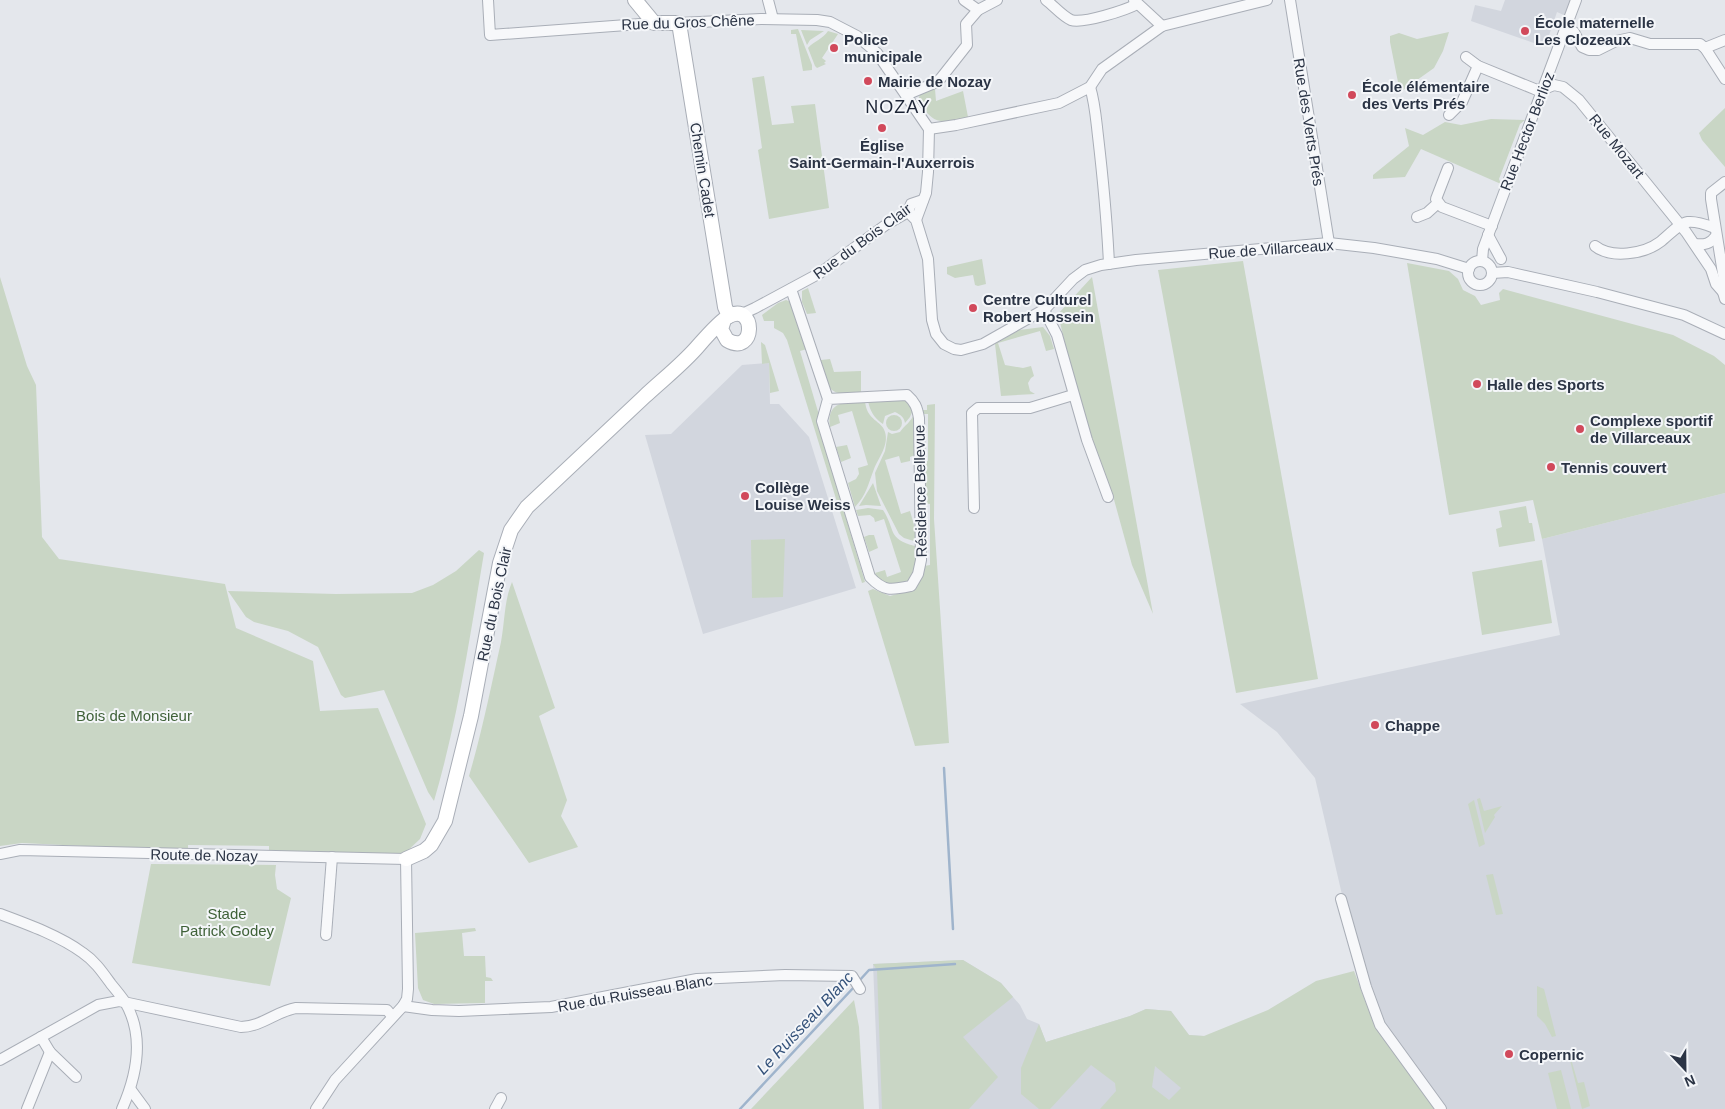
<svg xmlns="http://www.w3.org/2000/svg" width="1725" height="1109" viewBox="0 0 1725 1109" font-family="Arial,sans-serif">
<style>
.built{fill:#d2d6de}
.green{fill:#c9d6c5;fill-rule:evenodd}
.lines{fill:none;stroke-linecap:round;stroke-linejoin:round}
.stream{stroke:#9fb4cc;stroke-width:2.5}
.street-casing{stroke:#a9aeb7;stroke-width:12}
.secondary-casing{stroke:#a9aeb7;stroke-width:16}
.street{stroke:#f7f8fa;stroke-width:10}
.secondary{stroke:#fff;stroke-width:14}
.poi-dot{fill:#d1495b;stroke:#f4f6f9;stroke-width:2}
.labels{text-anchor:middle;dominant-baseline:central;stroke-width:4;stroke-linejoin:round;paint-order:stroke}
.street-label{font-size:15px;fill:#2b3445;stroke:#f4f6f9}
.poi-label{font-size:15px;font-weight:bold;fill:#2b3445;stroke:#f4f6f9;text-anchor:start}
.park-label{font-size:15px;fill:#3f6138;stroke:#f4f6f9}
.water-label{font-size:16px;font-style:italic;fill:#34527a;stroke:#f4f6f9}
.quarter-label{font-size:18px;letter-spacing:1px;fill:#1d2536;stroke:#f4f6f9}
</style>
<rect width="100%" height="100%" fill="#e4e7ec"/>
<g class="built">
<path d="M 1505,0 L 1571,0 L 1566,16 L 1557,12 L 1545,47 L 1471,21 L 1475,5 L 1501,11 Z"/>
<path d="M 769,363 L 770,404 L 779,404 L 809,437 L 856,588 L 703,634 L 645,435 L 671,434 L 742,365 Z"/>
<path d="M 1725,493 L 1725,1109 L 1444,1109 L 1382,1023 L 1343,899 L 1315,778 L 1277,732 L 1240,704 L 1560,635 L 1542,539 Z"/>
<path d="M 963,960 L 1001,983 L 1020,1005 L 1027,1019 L 1039,1024 L 1046,1042 L 1130,1016 L 1146,1009 L 1171,1011 L 1189,1035 L 1204,1036 L 1195,1109 L 879,1109 L 873,964 Z"/>
</g>
<g class="green">
<path d="M 798,29 L 812,65 L 812,70 L 803,71 L 796,34 L 791,34 L 791,30 Z"/>
<path d="M 801,30 L 824,31 L 810,40 L 807,45 Z"/>
<path d="M 828,31 L 838,34 L 822,58 L 826,61 L 824,63 L 826,64 L 817,68 L 815,66 L 808,48 C 814,41 823,39 828,31 Z"/>
<path d="M 1449,32 L 1443,51 L 1434,68 L 1403,90 L 1399,87 L 1390,42 L 1390,36 L 1399,33 L 1417,39 Z"/>
<path d="M 764,76 L 772,125 L 794,123 L 791,106 L 815,104 L 829,208 L 769,219 L 758,150 L 762,148 L 752,78 Z"/>
<path d="M 935,89 L 936,101 L 963,91 L 968,117 C 940,124 934,125 918,101 L 920,94 Z"/>
<path d="M 1725,108 L 1725,167 L 1702,140 L 1699,133 Z"/>
<path d="M 1491,119 L 1525,120 L 1520,124 L 1499,179 L 1501,184 L 1421,149 L 1405,177 L 1373,179 L 1373,175 L 1409,146 L 1405,128 L 1423,135 L 1445,122 L 1461,125 Z"/>
<path d="M 982,259 L 986,284 L 978,286 L 975,285 L 973,275 L 955,278 L 947,274 L 947,267 Z"/>
<path d="M 1243,261 L 1318,679 L 1236,693 L 1158,270 Z"/>
<path d="M 1407,263 L 1449,271 L 1458,279 L 1463,290 L 1475,296 L 1481,305 L 1500,300 L 1499,293 L 1503,289 L 1673,335 L 1714,356 L 1725,365 L 1725,493 L 1542,539 L 1533,500 L 1449,515 Z"/>
<path d="M 0,277 L 27,366 L 36,385 L 42,537 L 59,559 L 225,584 L 236,628 L 313,661 L 320,711 L 378,708 L 426,824 L 420,839 L 402,856 L 269,852 L 269,846 L 188,845 L 188,851 L 22,843 L 0,846 Z"/>
<path d="M 1092,277 L 1153,614 L 1132,565 L 1113,496 L 1080,406 L 1058,314 Z"/>
<path d="M 808,288 L 816,313 L 807,314 L 802,302 L 802,291 Z"/>
<path d="M 786,300 L 791,302 L 807,349 L 800,351 L 833,462 L 830,464 L 865,582 L 862,583 L 787,340 L 783,333 L 774,328 L 774,321 L 764,321 L 762,315 L 778,303 Z"/>
<path d="M 1043,327 L 1050,336 L 1054,349 L 1046,351 L 1040,331 L 998,343 L 1005,365 L 1023,368 L 1031,366 L 1034,376 L 1031,378 L 1028,383 L 1030,391 L 1035,394 L 1001,396 L 995,344 L 1019,330 Z"/>
<path d="M 761,342 L 765,345 L 779,391 L 770,393 L 769,363 L 762,364 Z"/>
<path d="M 830,359 L 834,372 L 861,371 L 861,394 C 828,395 829,392 820,362 L 821,360 Z"/>
<path d="M 898,399 L 906,401 L 913,410 L 910,417 L 905,423 C 904,417 901,415 895,412 L 885,416 L 883,424 C 874,418 870,411 868,401 Z"/>
<path d="M 865,400 C 866,421 882,420 885,432 C 889,445 879,457 874,469 C 868,484 867,494 855,507 L 848,483 L 856,479 L 859,474 L 858,468 L 868,465 L 852,411 L 838,415 L 840,423 L 830,427 C 826,401 846,402 865,400 Z"/>
<path d="M 935,404 L 934,519 L 949,743 L 915,746 L 868,591 L 873,589 L 890,596 L 911,590 L 921,580 L 924,566 L 930,565 L 930,504 L 923,503 L 922,462 L 928,461 L 928,414 L 921,414 L 922,410 L 927,410 L 927,405 Z"/>
<path d="M 914,414 L 915,455 L 910,457 L 910,461 L 901,463 L 899,456 L 885,460 L 901,514 L 910,511 L 916,532 L 917,542 L 904,538 L 899,534 L 877,491 L 875,473 L 885,451 L 888,432 L 892,434 L 900,432 C 905,425 911,422 914,414 Z"/>
<circle cx="894" cy="423" r="8"/>
<path d="M 847,445 L 851,458 L 841,462 L 836,447 Z"/>
<path d="M 873,483 L 881,506 L 866,505 L 859,506 Z"/>
<path d="M 1526,506 L 1529,523 L 1532,523 L 1535,541 L 1499,547 L 1496,529 L 1502,527 L 1499,511 Z"/>
<path d="M 868,508 L 883,510 C 896,530 887,539 915,546 L 916,565 L 911,582 L 895,587 L 880,582 L 875,573 L 885,570 L 887,577 L 901,572 L 884,519 L 875,522 L 874,518 L 870,515 L 858,516 L 856,510 Z"/>
<path d="M 869,535 L 874,535 L 878,548 L 869,552 L 864,537 Z"/>
<path d="M 785,539 L 783,597 L 752,598 L 751,540 Z"/>
<path d="M 479,550 L 484,553 C 470,636 458,719 434,801 L 428,792 L 384,690 L 345,698 L 341,695 L 318,647 L 288,631 L 254,622 L 246,617 L 228,591 L 336,594 L 412,593 L 433,585 L 456,571 Z"/>
<path d="M 1542,560 L 1552,623 L 1482,635 L 1472,572 Z"/>
<path d="M 512,582 L 555,708 L 539,716 L 567,800 L 561,816 L 578,847 L 529,863 L 469,776 C 482,732 491,687 501,642 C 505,621 504,601 512,582 Z"/>
<path d="M 1480,798 L 1484,811 L 1502,806 L 1494,815 L 1495,817 L 1485,833 L 1477,799 Z"/>
<path d="M 1474,800 L 1485,844 L 1479,847 L 1468,804 Z"/>
<path d="M 151,864 L 276,865 L 275,875 L 277,889 L 291,898 L 270,986 L 132,963 Z"/>
<path d="M 1493,874 L 1503,914 L 1496,915 L 1486,875 Z"/>
<path d="M 475,928 L 476,931 L 462,933 L 464,956 L 485,956 L 486,977 L 491,978 L 493,981 L 485,981 L 485,1003 L 434,1004 L 423,1000 L 418,988 L 415,933 Z"/>
<path d="M 963,960 L 1001,983 L 1013,997 L 963,1037 L 998,1077 L 969,1109 L 882,1109 L 877,970 L 873,964 Z"/>
<path d="M 1354,971 L 1366,1003 L 1436,1109 L 1100,1109 L 1116,1091 L 1115,1083 L 1091,1065 L 1050,1109 L 1039,1109 L 1021,1094 L 1021,1068 L 1039,1024 L 1046,1042 L 1130,1016 L 1146,1009 L 1171,1011 L 1189,1035 L 1204,1036 L 1268,1010 L 1316,981 ZM 1155,1066 L 1181,1088 L 1169,1100 L 1152,1087 Z"/>
<path d="M 1537,986 L 1544,989 L 1556,1036 L 1552,1037 L 1545,1024 L 1537,1016 Z"/>
<path d="M 854,1000 L 859,1027 L 864,1109 L 751,1109 Z"/>
<path d="M 1571,1059 L 1578,1083 L 1584,1082 L 1590,1106 L 1582,1109 L 1570,1060 Z"/>
<path d="M 1561,1070 L 1571,1109 L 1557,1109 L 1548,1073 Z"/>
</g>
<g class="lines">
<g class="stream">
<path d="M 944,768 L 953,929"/>
<path d="M 859,981 L 869,970 L 955,964"/>
<path d="M 740,1109 L 855,986"/>
</g>
<defs>
<g id="street">
<path d="M 488,0 L 490,35 L 654,23"/>
<path d="M 768,0 L 773,19"/>
<path d="M 964,0 L 978,10"/>
<path d="M 1046,0 C 1054,6 1062,16 1071,20 C 1083,24 1126,10 1137,4"/>
<path d="M 1134,0 L 1162,26"/>
<path d="M 1290,0 L 1329,243"/>
<path d="M 679,23 L 761,19 L 817,20 L 830,22 L 857,36 L 877,53 L 929,129 L 928,172 L 926,193 L 916,220"/>
<path d="M 1565,30 L 1574,32 L 1582,47 L 1589,50 L 1598,50 L 1616,41 L 1630,38 L 1650,44 L 1700,44 L 1705,48 L 1725,40"/>
<path d="M 1705,48 L 1725,79"/>
<path d="M 1466,57 L 1478,66 L 1537,90 L 1544,89 L 1554,85 L 1563,87 L 1579,100 L 1686,232 L 1711,269 L 1716,284 L 1723,292"/>
<path d="M 1090,87 C 1095,103 1096,119 1098,136 C 1103,179 1107,221 1109,264"/>
<path d="M 906,95 L 937,82 L 941,78 L 967,45 L 966,24 L 978,10 L 997,0"/>
<path d="M 1449,115 L 1462,102 L 1478,66"/>
<path d="M 929,129 L 956,125 L 1059,103 L 1090,87 L 1102,69 L 1162,26 L 1267,0"/>
<path d="M 1448,168 L 1436,199 L 1442,207 L 1492,226"/>
<path d="M 1725,182 L 1711,193 L 1711,199 L 1725,286 L 1723,292 L 1725,299"/>
<path d="M 908,212 L 916,220 L 928,259 L 932,320 L 936,334 L 944,344 L 954,349 L 961,350 L 983,344 L 1045,309 L 1073,279 L 1085,270 L 1101,265 L 1136,260 L 1329,243 L 1374,248 L 1437,259 L 1469,269"/>
<path d="M 1417,217 L 1427,213 L 1438,203"/>
<path d="M 1488,235 L 1501,259"/>
<path d="M 1695,244 C 1705,245 1710,244 1716,236"/>
<path d="M 1595,246 C 1611,259 1644,254 1660,242 C 1668,236 1678,224 1688,222 C 1697,221 1707,225 1715,228"/>
<path d="M 1482,261 L 1483,249 L 1576,0"/>
<circle cx="1480" cy="273" r="12"/>
<path d="M 1492,273 L 1508,272 L 1597,292 L 1684,315 L 1725,334"/>
<path d="M 791,289 L 828,399 L 822,421 L 870,577 C 884,592 892,590 911,586 L 918,574 L 921,560 L 919,418 C 917,407 915,402 907,395 L 828,399"/>
<path d="M 1044,310 L 1057,335 L 1087,440 L 1108,497"/>
<path d="M 740,315 L 755,308 L 820,273 L 887,224 L 908,212 L 911,204 L 923,200"/>
<path d="M 974,508 L 972,413 L 978,408 L 1030,408 L 1073,395"/>
<path d="M 0,854 L 20,850 L 406,859 L 408,989 L 407,999 L 403,1006 L 335,1080 L 316,1109"/>
<path d="M 1341,899 L 1366,987 L 1380,1025 L 1441,1109"/>
<path d="M 0,914 C 27,924 60,936 83,953 C 95,961 103,973 111,984 C 116,990 121,996 125,1002 C 145,1036 137,1075 122,1109"/>
<path d="M 326,935 L 332,857"/>
<path d="M 403,1006 L 432,1010 L 459,1011 L 551,1007 L 697,979 L 785,975 L 852,976 L 860,989"/>
<path d="M 41,1037 L 50,1052 L 76,1077"/>
<path d="M 0,1060 L 98,1005 L 119,1001 L 241,1027 C 261,1027 277,1011 296,1008 L 387,1010 L 392,1016"/>
<path d="M 131,1090 L 145,1109"/>
<path d="M 27,1109 L 50,1052"/>
<path d="M 495,1109 L 501,1098"/>
</g>
<g id="secondary">
<path d="M 635,0 L 654,23 L 679,23 L 725,307 L 729,316"/>
<path d="M 406,859 L 424,851 L 431,845 L 445,821 L 471,716 L 500,563 L 511,530 L 527,507 C 566,470 605,434 644,397 C 662,380 683,364 699,345 C 706,337 720,321 729,316 C 756,302 756,357 727,340 L 721,329 L 724,320"/>
</g>
</defs>
<use href="#street" class="street-casing"/>
<use href="#secondary" class="secondary-casing"/>
<use href="#street" class="street"/>
<use href="#secondary" class="secondary"/>
</g>
<g class="poi-dot">
<circle cx="1525" cy="31" r="5"/>
<circle cx="834" cy="48" r="5"/>
<circle cx="868" cy="81" r="5"/>
<circle cx="1352" cy="95" r="5"/>
<circle cx="882" cy="128" r="5"/>
<circle cx="973" cy="308" r="5"/>
<circle cx="1477" cy="384" r="5"/>
<circle cx="1580" cy="429" r="5"/>
<circle cx="1551" cy="467" r="5"/>
<circle cx="745" cy="496" r="5"/>
<circle cx="1375" cy="725" r="5"/>
<circle cx="1509" cy="1054" r="5"/>
</g>
<g class="labels">
<g class="street-label">
<text transform="translate(688 22) rotate(-2)">Rue du Gros Chêne</text>
<text transform="translate(1309 122) rotate(81)">Rue des Verts Prés</text>
<text transform="translate(1527 131) rotate(-69)">Rue Hector Berlioz</text>
<text transform="translate(1617 146) rotate(51)">Rue Mozart</text>
<text transform="translate(703 170) rotate(81)">Chemin Cadet</text>
<text transform="translate(862 241) rotate(-36)">Rue du Bois Clair</text>
<text transform="translate(1271 249) rotate(-4)">Rue de Villarceaux</text>
<text transform="translate(920 491) rotate(-91)">Résidence Bellevue</text>
<text transform="translate(494 604) rotate(-78)">Rue du Bois Clair</text>
<text transform="translate(204 855) rotate(1)">Route de Nozay</text>
<text transform="translate(635 993) rotate(-10)">Rue du Ruisseau Blanc</text>
</g>
<g class="poi-label">
<text x="1535" y="22">École maternelle<tspan x="1535" dy="17">Les Clozeaux</tspan></text>
<text x="844" y="39">Police<tspan x="844" dy="17">municipale</tspan></text>
<text x="878" y="81">Mairie de Nozay</text>
<text x="1362" y="86">École élémentaire<tspan x="1362" dy="17">des Verts Prés</tspan></text>
<text x="882" y="145" text-anchor="middle">Église<tspan x="882" dy="17">Saint-Germain-l'Auxerrois</tspan></text>
<text x="983" y="299">Centre Culturel<tspan x="983" dy="17">Robert Hossein</tspan></text>
<text x="1487" y="384">Halle des Sports</text>
<text x="1590" y="420">Complexe sportif<tspan x="1590" dy="17">de Villarceaux</tspan></text>
<text x="1561" y="467">Tennis couvert</text>
<text x="755" y="487">Collège<tspan x="755" dy="17">Louise Weiss</tspan></text>
<text x="1385" y="725">Chappe</text>
<text x="1519" y="1054">Copernic</text>
</g>
<g class="park-label">
<text x="134" y="715">Bois de Monsieur</text>
<text x="227" y="913">Stade<tspan x="227" dy="17">Patrick Godey</tspan></text>
</g>
<g class="water-label">
<text transform="translate(805 1023) rotate(-47)">Le Ruisseau Blanc</text>
</g>
<g class="quarter-label">
<text x="898" y="107">NOZAY</text>
</g>
</g>
<g transform="translate(1685 1069) rotate(158)" stroke="#f4f6f9" stroke-width="4" paint-order="stroke">
<path d="M0-4L9 19L0 12L-9 19Z" fill="#2b3445"/>
<text y="-8" font-size="14" font-weight="bold" text-anchor="middle" fill="#2b3445">N</text>
</g>
</svg>
